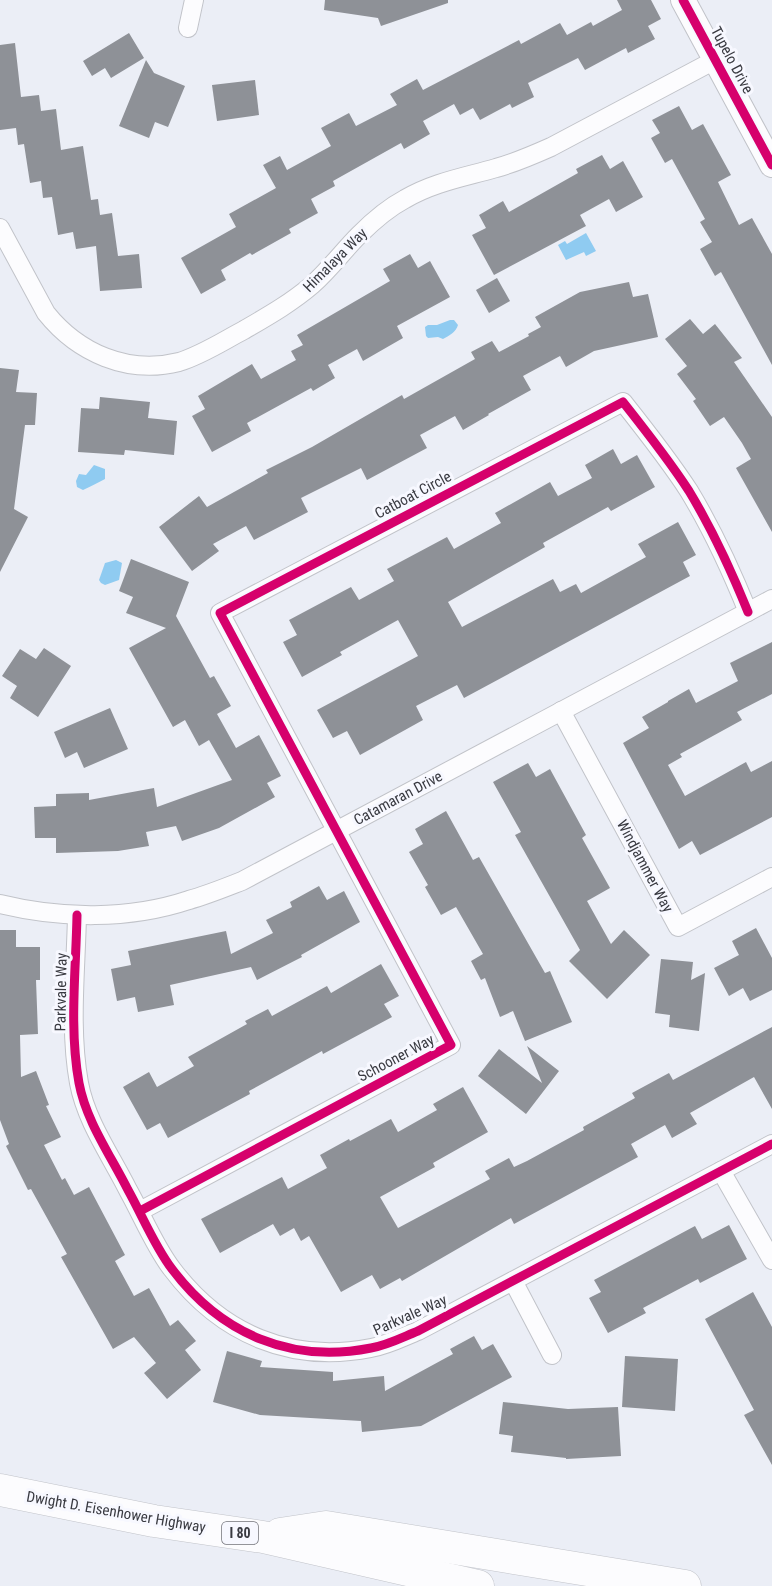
<svg xmlns="http://www.w3.org/2000/svg" width="772" height="1586" viewBox="0 0 772 1586" font-family="'Roboto Condensed',sans-serif">
<style>
.water{fill:#8fcbf1}
.building{fill:#8e9197}
.lines{fill:none;stroke-linecap:round;stroke-linejoin:round}
.street-casing{stroke:#c1c3c9;stroke-width:20}
.secondary-casing{stroke:#c1c3c9;stroke-width:26}
.highway-casing{stroke:#c1c3c9;stroke-width:33}
.street{stroke:#fcfcfe;stroke-width:18}
.secondary{stroke:#fcfcfe;stroke-width:24}
.highway{stroke:#fcfcfe;stroke-width:32}
.cycleway-casing{stroke:#f7f8ff;stroke-width:13}
.cycleway{stroke:#d6006c;stroke-width:9}
.labels{text-anchor:middle;dominant-baseline:central;stroke-width:6;stroke-linejoin:round;paint-order:stroke}
.shield{fill:#f7f8ff;stroke:#72737a;stroke-width:1.5}
.shield-label{font-size:14px;font-weight:bold;fill:#393a41}
.street-label{font-size:15px;fill:#393a41;stroke:#f7f8ff}
</style>
<rect width="100%" height="100%" fill="#ebeef6"/>
<g class="water">
<path d="M 586,233 L 596,251 L 586,256 L 584,252 L 566,260 L 558,245 L 565,241 L 567,244 Z"/>
<path d="M 450,320 L 454,320 L 458,325 C 456,332 449,336 443,339 L 438,337 L 428,338 L 426,336 L 425,327 L 428,325 L 437,325 Z"/>
<path d="M 94,465 L 105,469 L 105,479 C 98,483 91,486 83,490 L 77,487 L 76,481 L 79,474 L 86,475 Z"/>
<path d="M 116,560 L 122,563 L 119,580 L 105,585 L 101,583 L 99,580 L 105,563 Z"/>
</g>
<g class="building">
<path d="M 325,0 L 448,0 L 448,3 L 381,26 L 378,18 L 324,10 Z"/>
<path d="M 617,0 L 651,0 L 661,19 L 648,26 L 655,39 L 628,53 L 626,48 L 585,70 L 578,58 L 528,83 L 534,97 L 512,108 L 510,104 L 480,120 L 473,108 L 460,115 L 454,104 L 423,121 L 430,134 L 404,149 L 401,143 L 333,181 L 335,186 L 311,199 L 318,213 L 289,229 L 291,233 L 252,255 L 250,253 L 221,270 L 226,280 L 201,294 L 181,258 L 236,227 L 229,214 L 276,188 L 263,165 L 280,156 L 287,170 L 331,146 L 321,128 L 349,113 L 356,126 L 397,105 L 390,94 L 417,79 L 423,90 L 519,40 L 521,44 L 560,23 L 567,35 L 591,22 L 593,26 L 622,10 Z"/>
<path d="M 129,33 L 144,58 L 111,78 L 105,68 L 92,76 L 83,61 Z"/>
<path d="M 15,43 L 21,97 L 39,95 L 41,111 L 56,109 L 61,150 L 83,146 L 91,200 L 98,199 L 100,215 L 112,213 L 118,256 L 139,254 L 142,288 L 100,291 L 96,246 L 76,249 L 73,232 L 58,235 L 52,197 L 43,198 L 41,181 L 30,183 L 24,144 L 18,145 L 16,128 L 0,130 L 0,45 Z"/>
<path d="M 146,60 L 154,73 L 185,86 L 168,127 L 155,122 L 149,138 L 119,126 Z"/>
<path d="M 255,80 L 259,115 L 217,121 L 212,85 Z"/>
<path d="M 679,106 L 692,130 L 703,124 L 731,175 L 718,182 L 739,225 L 752,218 L 772,254 L 772,365 L 721,272 L 715,276 L 700,249 L 712,242 L 700,222 L 705,219 L 672,159 L 665,163 L 651,138 L 660,133 L 652,120 Z"/>
<path d="M 602,155 L 610,169 L 623,161 L 643,197 L 616,212 L 609,199 L 580,215 L 586,226 L 494,275 L 472,235 L 486,228 L 479,215 L 503,201 L 509,212 L 578,173 L 576,169 Z"/>
<path d="M 410,254 L 418,268 L 430,261 L 450,297 L 397,326 L 403,338 L 363,361 L 357,349 L 328,365 L 335,378 L 313,391 L 311,388 L 247,423 L 251,431 L 212,452 L 192,416 L 205,409 L 198,396 L 252,364 L 261,379 L 296,360 L 291,351 L 303,345 L 297,335 L 390,281 L 383,269 Z"/>
<path d="M 497,278 L 510,301 L 489,313 L 476,290 Z"/>
<path d="M 629,282 L 633,297 L 648,294 L 658,337 L 594,351 L 566,367 L 560,356 L 523,376 L 531,390 L 488,414 L 489,415 L 463,430 L 455,416 L 420,435 L 427,448 L 367,480 L 361,468 L 301,498 L 308,512 L 254,540 L 246,526 L 213,544 L 219,551 L 192,571 L 159,527 L 199,496 L 207,507 L 268,473 L 266,470 L 312,447 L 402,395 L 404,399 L 475,359 L 471,352 L 492,341 L 499,352 L 529,336 L 528,334 L 541,327 L 535,317 L 580,292 Z"/>
<path d="M 690,319 L 703,334 L 715,324 L 742,358 L 734,362 L 772,417 L 772,532 L 736,468 L 751,459 L 742,443 L 724,417 L 710,426 L 693,401 L 696,399 L 677,374 L 687,366 L 665,339 Z"/>
<path d="M 0,368 L 19,370 L 16,392 L 37,393 L 35,425 L 25,425 L 14,509 L 28,517 L 0,572 Z"/>
<path d="M 100,397 L 150,402 L 148,418 L 177,421 L 174,455 L 125,450 L 124,455 L 78,452 L 81,408 L 99,409 Z"/>
<path d="M 613,449 L 621,464 L 637,455 L 655,487 L 611,511 L 608,507 L 543,543 L 545,547 L 448,602 L 462,627 L 553,579 L 560,592 L 576,584 L 581,593 L 646,557 L 638,544 L 678,522 L 696,555 L 683,562 L 690,576 L 464,698 L 457,685 L 416,706 L 423,720 L 360,755 L 347,731 L 333,738 L 317,710 L 418,656 L 398,620 L 340,652 L 342,655 L 302,677 L 283,642 L 297,635 L 289,620 L 351,587 L 359,600 L 394,581 L 387,569 L 447,537 L 454,549 L 501,523 L 495,513 L 550,482 L 558,496 L 592,478 L 585,465 Z"/>
<path d="M 131,559 L 189,582 L 176,616 L 210,678 L 214,676 L 231,706 L 217,714 L 236,748 L 259,735 L 281,776 L 267,783 L 275,797 L 219,828 L 182,841 L 176,826 L 146,832 L 149,846 L 118,851 L 56,853 L 56,838 L 35,838 L 34,807 L 56,806 L 56,794 L 89,793 L 89,800 L 154,788 L 157,807 L 232,780 L 209,740 L 199,746 L 185,720 L 173,727 L 129,648 L 166,628 L 126,613 L 133,597 L 119,591 Z"/>
<path d="M 772,642 L 772,694 L 737,712 L 742,720 L 680,754 L 682,757 L 668,765 L 685,796 L 746,762 L 751,772 L 772,761 L 772,817 L 700,855 L 692,841 L 679,849 L 623,743 L 649,728 L 642,717 L 668,702 L 668,701 L 689,689 L 696,703 L 738,681 L 730,663 Z"/>
<path d="M 44,648 L 71,666 L 38,717 L 10,698 L 17,686 L 2,676 L 20,649 L 36,659 Z"/>
<path d="M 110,708 L 128,749 L 84,768 L 77,752 L 65,758 L 54,732 Z"/>
<path d="M 528,763 L 536,777 L 550,769 L 586,835 L 582,838 L 610,888 L 587,901 L 611,944 L 624,930 L 650,955 L 607,999 L 569,961 L 580,950 L 515,835 L 521,832 L 493,782 Z"/>
<path d="M 446,811 L 473,860 L 479,857 L 545,973 L 550,971 L 572,1022 L 525,1041 L 513,1011 L 500,1017 L 485,978 L 481,980 L 471,961 L 483,954 L 456,907 L 441,915 L 425,887 L 428,885 L 409,852 L 423,844 L 415,829 Z"/>
<path d="M 319,886 L 327,900 L 344,891 L 360,922 L 301,955 L 302,957 L 257,980 L 251,967 L 170,985 L 174,1005 L 138,1012 L 135,997 L 117,1001 L 111,969 L 131,965 L 128,951 L 226,931 L 231,954 L 273,933 L 266,920 L 292,907 L 290,902 Z"/>
<path d="M 756,928 L 772,958 L 772,990 L 750,1001 L 743,988 L 729,996 L 714,968 L 739,955 L 732,941 Z"/>
<path d="M 0,930 L 16,930 L 16,947 L 40,947 L 40,980 L 36,980 L 38,1034 L 20,1035 L 21,1077 L 36,1071 L 49,1105 L 46,1106 L 61,1137 L 44,1145 L 62,1180 L 65,1178 L 74,1195 L 89,1187 L 125,1255 L 115,1261 L 134,1296 L 149,1288 L 170,1326 L 178,1320 L 196,1341 L 185,1350 L 201,1370 L 167,1399 L 144,1373 L 156,1363 L 134,1337 L 113,1349 L 61,1257 L 67,1254 L 31,1189 L 28,1190 L 6,1146 L 9,1144 L 0,1120 Z"/>
<path d="M 661,959 L 693,962 L 691,980 L 705,973 L 699,1031 L 669,1027 L 670,1015 L 655,1013 Z"/>
<path d="M 381,964 L 399,996 L 384,1004 L 392,1017 L 323,1054 L 322,1051 L 249,1091 L 250,1094 L 168,1138 L 160,1123 L 147,1130 L 123,1087 L 149,1072 L 157,1087 L 194,1066 L 188,1057 L 247,1024 L 245,1021 L 268,1009 L 272,1016 L 327,986 L 331,993 Z"/>
<path d="M 772,1027 L 772,1109 L 754,1077 L 690,1113 L 697,1124 L 672,1138 L 665,1125 L 631,1144 L 638,1157 L 514,1224 L 511,1218 L 402,1281 L 400,1278 L 380,1289 L 372,1275 L 341,1292 L 309,1236 L 301,1241 L 294,1228 L 280,1236 L 273,1224 L 220,1253 L 201,1219 L 282,1177 L 288,1189 L 327,1168 L 320,1155 L 349,1139 L 350,1141 L 391,1119 L 398,1132 L 437,1110 L 433,1104 L 463,1087 L 488,1132 L 433,1163 L 435,1167 L 380,1197 L 398,1228 L 490,1179 L 485,1171 L 509,1158 L 514,1167 L 527,1161 L 584,1130 L 583,1127 L 635,1098 L 632,1093 L 669,1073 L 673,1080 Z"/>
<path d="M 527,1046 L 559,1071 L 526,1114 L 478,1076 L 499,1049 L 542,1083 Z"/>
<path d="M 729,1225 L 747,1259 L 700,1283 L 698,1279 L 643,1308 L 646,1313 L 608,1333 L 589,1298 L 601,1292 L 594,1280 L 695,1226 L 702,1239 Z"/>
<path d="M 753,1292 L 772,1327 L 772,1465 L 744,1415 L 754,1410 L 705,1319 Z"/>
<path d="M 474,1336 L 482,1350 L 493,1344 L 512,1377 L 421,1426 L 362,1432 L 361,1421 L 260,1415 L 213,1402 L 227,1351 L 262,1361 L 260,1367 L 333,1372 L 333,1381 L 384,1376 L 385,1391 L 453,1354 L 450,1349 Z"/>
<path d="M 625,1356 L 678,1359 L 675,1411 L 622,1407 Z"/>
<path d="M 503,1402 L 568,1409 L 618,1407 L 621,1456 L 566,1459 L 566,1458 L 511,1452 L 513,1436 L 499,1434 Z"/>
</g>
<g class="lines">
<defs>
<g id="street">
<path d="M 188,28 L 194,0"/>
<path d="M 0,228 L 46,313 C 78,353 128,375 179,362 C 202,355 223,341 244,330 C 268,316 291,303 312,285 C 330,269 343,251 359,235 C 373,221 388,208 405,199 C 434,182 465,177 496,168 C 515,163 533,155 551,147 L 715,60"/>
<path d="M 561,711 L 678,927 L 772,877"/>
<path d="M 0,904 C 61,919 129,920 189,900 C 207,895 224,888 242,881 L 772,599"/>
<path d="M 77,915 C 76,970 69,1028 79,1083 C 86,1121 111,1156 128,1190 C 142,1215 155,1247 172,1269 C 221,1334 291,1364 371,1348 C 388,1345 403,1337 418,1331 L 772,1144"/>
<path d="M 721,1171 L 772,1260"/>
<path d="M 140,1211 L 451,1045 L 220,613 L 623,402 C 646,431 669,460 689,491 C 712,529 731,570 748,612"/>
<path d="M 513,1281 L 552,1355"/>
</g>
<path id="secondary" d="M 683,0 L 772,165"/>
<g id="highway">
<path d="M 0,1490 L 154,1521 L 263,1537 L 478,1586"/>
<path d="M 280,1534 L 326,1527 L 685,1586"/>
</g>
</defs>
<use href="#street" class="street-casing"/>
<use href="#secondary" class="secondary-casing"/>
<use href="#highway" class="highway-casing"/>
<use href="#street" class="street"/>
<use href="#secondary" class="secondary"/>
<use href="#highway" class="highway"/>
<defs>
<g id="cycleway">
<path d="M 683,0 L 772,165"/>
<path d="M 77,915 C 76,970 69,1028 79,1083 C 86,1121 111,1156 128,1190 C 142,1215 155,1247 172,1269 C 221,1334 291,1364 371,1348 C 388,1345 403,1337 418,1331 L 772,1144"/>
<path d="M 140,1211 L 451,1045 L 220,613 L 623,402 C 646,431 669,460 689,491 C 712,529 731,570 748,612"/>
</g>
</defs>
<use href="#cycleway" class="cycleway-casing"/>
<use href="#cycleway" class="cycleway"/>
</g>
<g class="labels">
<rect class="shield" x="222" y="1522" width="36" height="22" rx="4.5"/>
<g class="shield-label">
<text x="240" y="1533">I 80</text>
</g>
<g class="street-label">
<text transform="translate(732 60) rotate(62)">Tupelo Drive</text>
<text transform="translate(335 260) rotate(-45)">Himalaya Way</text>
<text transform="translate(413 495) rotate(-28)">Catboat Circle</text>
<text transform="translate(398 798) rotate(-28)">Catamaran Drive</text>
<text transform="translate(645 866) rotate(62)">Windjammer Way</text>
<text transform="translate(61 992) rotate(-89)">Parkvale Way</text>
<text transform="translate(396 1058) rotate(-28)">Schooner Way</text>
<text transform="translate(410 1315) rotate(-24)">Parkvale Way</text>
<text transform="translate(116 1512) rotate(10)">Dwight D. Eisenhower Highway</text>
</g>
</g>
</svg>
